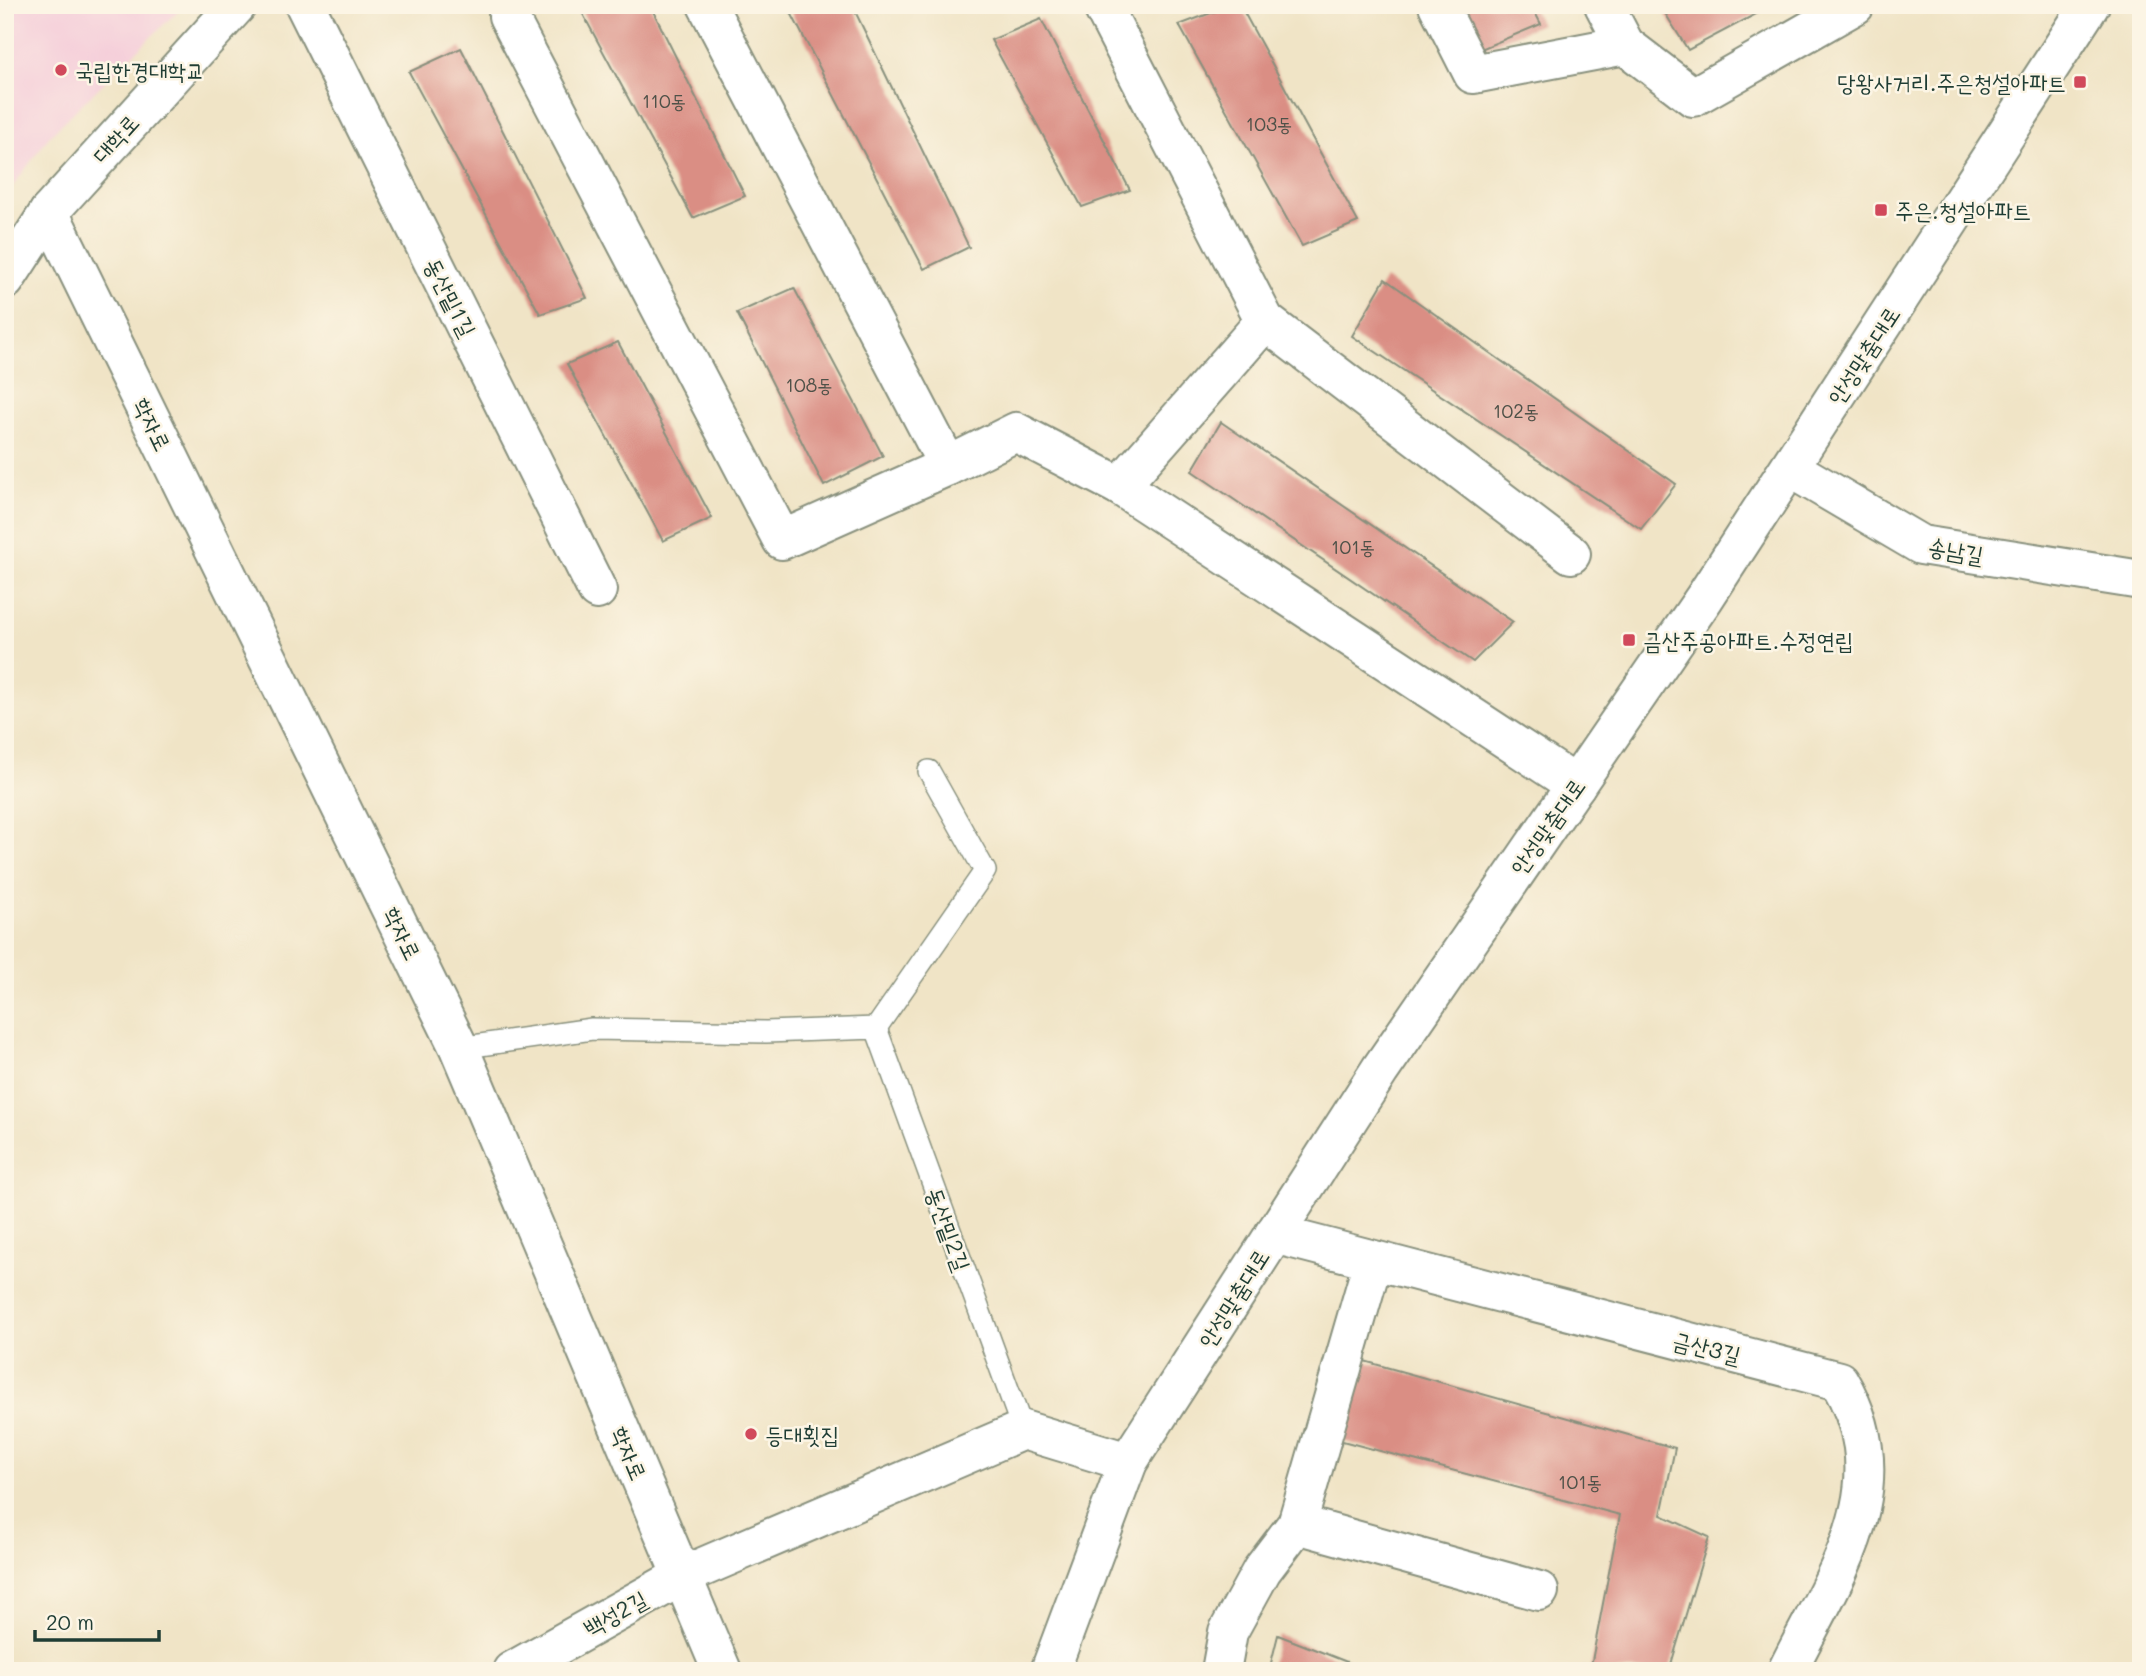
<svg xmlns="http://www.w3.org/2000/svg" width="2146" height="1676" viewBox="0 0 2146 1676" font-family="Mali,'Poor Story',sans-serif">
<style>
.built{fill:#f5cfda}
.building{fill:#da8e84}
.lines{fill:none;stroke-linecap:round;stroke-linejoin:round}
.service-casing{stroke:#88907d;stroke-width:24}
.minor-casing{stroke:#88907d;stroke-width:42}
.service{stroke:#fff;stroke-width:21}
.minor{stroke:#fff;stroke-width:38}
.poi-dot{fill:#d1495b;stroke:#fcf5e5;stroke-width:2.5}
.labels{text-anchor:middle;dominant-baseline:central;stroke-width:5;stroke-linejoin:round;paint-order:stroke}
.number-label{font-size:19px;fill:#4e5148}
.poi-label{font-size:23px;fill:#1f3d34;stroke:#fcf5e5;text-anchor:start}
.street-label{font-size:23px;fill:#1f3d34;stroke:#fcf5e5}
</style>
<rect width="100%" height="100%" fill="#fcf5e5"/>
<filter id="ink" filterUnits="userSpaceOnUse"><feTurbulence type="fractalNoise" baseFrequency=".0143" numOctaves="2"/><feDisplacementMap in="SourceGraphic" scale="14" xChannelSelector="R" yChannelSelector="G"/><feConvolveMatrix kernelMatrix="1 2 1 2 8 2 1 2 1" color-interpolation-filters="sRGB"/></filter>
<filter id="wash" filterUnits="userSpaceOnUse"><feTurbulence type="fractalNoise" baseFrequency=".00686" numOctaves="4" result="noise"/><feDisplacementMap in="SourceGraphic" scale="28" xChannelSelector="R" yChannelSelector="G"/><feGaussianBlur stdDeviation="1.57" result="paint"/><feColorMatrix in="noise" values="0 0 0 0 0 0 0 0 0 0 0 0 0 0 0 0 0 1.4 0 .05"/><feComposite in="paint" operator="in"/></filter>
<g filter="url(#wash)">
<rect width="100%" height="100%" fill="#f0e4c6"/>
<path class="built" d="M 5,5 L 184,5 L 51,134 L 5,197 Z"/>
<g id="blocks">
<g class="building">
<path d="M 578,5 L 650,5 L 745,196 L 693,218 Z"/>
<path d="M 787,5 L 852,5 L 969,247 L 924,269 Z"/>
<path d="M 1232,5 L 1240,5 L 1358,222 L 1302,246 L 1179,25 Z"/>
<path d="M 1457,5 L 1531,5 L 1541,24 L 1481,49 Z"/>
<path d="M 1660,5 L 1773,5 L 1688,50 Z"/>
<path d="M 1041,19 L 1130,190 L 1082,207 L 991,40 Z"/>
<path d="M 461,48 L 587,298 L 540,314 L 409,72 Z"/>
<path d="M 1385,279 L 1676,484 L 1641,529 L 1352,336 Z"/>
<path d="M 794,288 L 883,456 L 824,486 L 737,313 Z"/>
<path d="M 618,342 L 712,518 L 663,541 L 567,364 Z"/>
<path d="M 1221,422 L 1513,622 L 1473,662 L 1192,471 Z"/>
<path d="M 1357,1359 L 1675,1448 L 1661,1515 L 1709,1537 L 1669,1671 L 1590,1671 L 1620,1515 L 1335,1439 Z"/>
<path d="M 1278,1635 L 1370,1671 L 1269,1671 Z"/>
</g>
</g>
</g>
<g filter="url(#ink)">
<use href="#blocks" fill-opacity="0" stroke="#88907d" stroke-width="2"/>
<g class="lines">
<defs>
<g id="service">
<path d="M 876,1028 L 985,871 L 929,771"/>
<path d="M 459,1048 L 592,1029 L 766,1032 L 876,1028 L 1023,1430"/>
</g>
<g id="minor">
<path d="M 305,5 L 597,590"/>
<path d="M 707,5 L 948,466 L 1016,432 L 1120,486"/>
<path d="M 1102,5 L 1265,321"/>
<path d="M 1438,5 L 1473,74 L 1625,45 L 1693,97 L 1855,5"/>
<path d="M 1604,5 L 1625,45"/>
<path d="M 508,16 L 782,540 L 948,466"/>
<path d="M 49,212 L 459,1048 L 722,1671"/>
<path d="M 5,280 L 49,212 L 237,5"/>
<path d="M 1790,468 L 1921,545 L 2141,580"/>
<path d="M 1571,554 L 1265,321 L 1120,486 L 1576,785"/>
<path d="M 1274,1234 L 1839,1381 C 1902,1487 1834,1575 1787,1671"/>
<path d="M 1297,1524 L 1539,1591"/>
<path d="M 512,1671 L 682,1576 L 1023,1430 L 1128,1462"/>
<path d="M 1050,1671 L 1128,1462 L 1380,1070 L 1705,597 L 2090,5"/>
<path d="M 1221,1671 L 1228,1632 L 1262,1570 L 1297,1524 L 1373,1261"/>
</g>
</defs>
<use href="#service" class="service-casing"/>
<use href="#minor" class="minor-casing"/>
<use href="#service" class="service"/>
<use href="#minor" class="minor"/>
</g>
</g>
<g class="poi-dot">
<circle cx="61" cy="70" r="7"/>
<rect x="2073" y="75" width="14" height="14" rx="3.5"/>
<rect x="1874" y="203" width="14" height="14" rx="3.5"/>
<rect x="1622" y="633" width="14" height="14" rx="3.5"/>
<circle cx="751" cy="1434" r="7"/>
</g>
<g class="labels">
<g class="number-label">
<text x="664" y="100">110동</text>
<text x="1269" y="123">103동</text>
<text x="809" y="384">108동</text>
<text x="1516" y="410">102동</text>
<text x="1353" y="546">101동</text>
<text x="1580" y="1481">101동</text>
</g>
<g class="poi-label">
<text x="75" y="70">국립한경대학교</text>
<text x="2066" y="82" text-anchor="end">당왕사거리.주은청설아파트</text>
<text x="1895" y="210">주은.청설아파트</text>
<text x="1643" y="640">금산주공아파트.수정연립</text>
<text x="765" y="1434">등대횟집</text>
</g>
<g class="street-label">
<text transform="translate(115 138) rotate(-48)">대학로</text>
<text transform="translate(451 297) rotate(63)">동산밑1길</text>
<text transform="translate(1863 355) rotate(-57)">안성맞춤대로</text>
<text transform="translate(153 424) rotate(64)">학자로</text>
<text transform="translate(1956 550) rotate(10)">송남길</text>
<text transform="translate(1547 826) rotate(-55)">안성맞춤대로</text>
<text transform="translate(403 933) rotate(64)">학자로</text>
<text transform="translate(949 1229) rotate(70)">동산밑2길</text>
<text transform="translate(1233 1298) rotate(-58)">안성맞춤대로</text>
<text transform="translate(1707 1347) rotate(14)">금산3길</text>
<text transform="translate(630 1453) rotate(67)">학자로</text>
<text transform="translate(615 1613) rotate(-29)">백성2길</text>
</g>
</g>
<rect width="2146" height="1676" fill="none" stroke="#fcf5e5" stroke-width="28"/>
<path d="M35 1630v10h124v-10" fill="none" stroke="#1f3d34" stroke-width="3.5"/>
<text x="46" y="1630" font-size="21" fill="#1f3d34" stroke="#fcf5e5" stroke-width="5" paint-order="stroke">20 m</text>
</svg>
